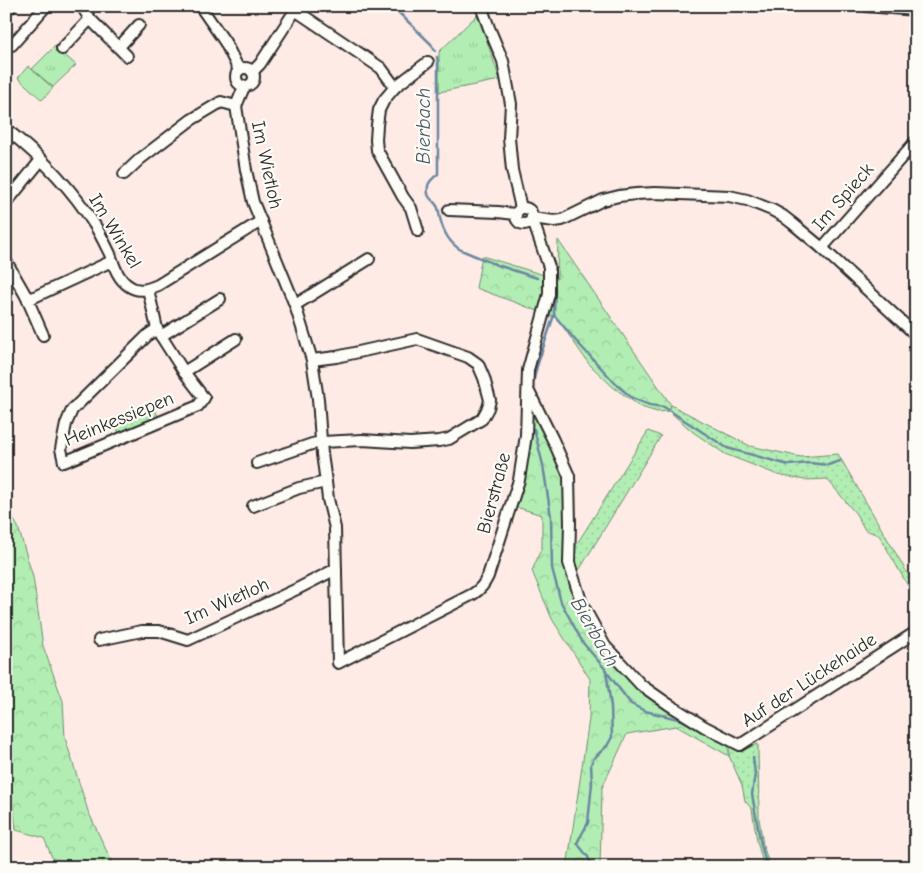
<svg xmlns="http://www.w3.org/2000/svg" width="922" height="873" viewBox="0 0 922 873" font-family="'Comic Neue',sans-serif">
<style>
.grass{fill:url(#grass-dots);stroke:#6e8c6f}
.forest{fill:url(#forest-crowns);stroke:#6e8c6f}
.park{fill:url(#park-tufts);stroke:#6e8c6f}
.pitch{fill:#b2eeb3;stroke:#6e8c6f}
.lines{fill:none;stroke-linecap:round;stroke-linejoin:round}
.stream{stroke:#6b87a1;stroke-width:2.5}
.minor-casing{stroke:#2b2b2b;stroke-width:14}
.major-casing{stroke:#2b2b2b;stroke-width:16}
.minor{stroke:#fdfcf7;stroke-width:10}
.major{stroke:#fdfcf7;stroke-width:12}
.labels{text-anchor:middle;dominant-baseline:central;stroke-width:4.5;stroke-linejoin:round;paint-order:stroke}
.street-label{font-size:19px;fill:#2b2b2b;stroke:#fdfcf7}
.water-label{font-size:20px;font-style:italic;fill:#4b5966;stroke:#fdfcf7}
</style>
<defs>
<pattern id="grass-dots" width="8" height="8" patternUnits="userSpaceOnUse" patternTransform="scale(1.25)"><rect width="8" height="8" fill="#b2eeb3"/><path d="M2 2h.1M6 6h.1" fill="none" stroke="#99cc9a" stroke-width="1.8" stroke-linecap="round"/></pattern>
<pattern id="forest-crowns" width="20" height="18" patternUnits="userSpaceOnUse" patternTransform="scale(1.25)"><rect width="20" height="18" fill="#b2eeb3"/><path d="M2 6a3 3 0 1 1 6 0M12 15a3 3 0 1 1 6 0" fill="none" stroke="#99cc9a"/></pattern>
<pattern id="park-tufts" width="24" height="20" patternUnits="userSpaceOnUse" patternTransform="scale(1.25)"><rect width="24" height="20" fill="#b2eeb3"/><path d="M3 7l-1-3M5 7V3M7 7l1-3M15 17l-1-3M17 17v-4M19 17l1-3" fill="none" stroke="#99cc9a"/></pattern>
</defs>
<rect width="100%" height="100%" fill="#feebe5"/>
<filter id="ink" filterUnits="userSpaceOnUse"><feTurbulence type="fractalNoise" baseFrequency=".02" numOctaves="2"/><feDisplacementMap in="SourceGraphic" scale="10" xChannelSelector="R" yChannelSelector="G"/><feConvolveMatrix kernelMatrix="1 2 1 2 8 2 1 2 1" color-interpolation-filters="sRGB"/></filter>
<g filter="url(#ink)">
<g class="grass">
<path d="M 671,405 L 750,446 L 801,457 L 838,454 L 916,588 L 916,600 L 879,535 L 865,530 L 856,514 L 827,479 L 805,480 L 778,475 L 725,454 L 693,432 L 669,411 Z"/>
<path d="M 154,407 L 159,419 L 120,436 L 115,423 Z"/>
<path d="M 648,431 L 661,436 L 578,572 L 573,550 Z"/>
<path d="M 729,741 L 748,748 L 758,744 L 759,818 L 763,845 L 770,867 L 764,867 L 757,841 L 752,809 L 745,801 L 742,785 L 729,756 Z"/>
</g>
<g class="forest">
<path d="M 558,240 L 671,405 L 669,411 L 657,412 L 641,407 L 613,387 L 589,364 L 557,318 L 476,288 L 482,256 L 557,279 Z"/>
<path d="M 530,414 L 538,414 L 565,476 L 565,564 L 580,605 L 637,686 L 729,741 L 729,756 L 676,726 L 627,734 L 602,788 L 600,867 L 568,867 L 568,861 L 589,719 L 590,679 L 552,619 L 532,571 L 542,547 L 542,515 L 516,507 L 528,461 Z"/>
<path d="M 6,506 L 18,527 L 33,577 L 43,646 L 63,701 L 65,738 L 88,811 L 114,867 L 56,867 L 44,838 L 16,830 L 6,741 Z"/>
</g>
<g class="park">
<path d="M 478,14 L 500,80 L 439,92 L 439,52 Z"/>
<path d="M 55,46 L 76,65 L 53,87 L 32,69 Z"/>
</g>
<path class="pitch" d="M 28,66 L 53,88 L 42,100 L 18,78 Z"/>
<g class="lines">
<g class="stream">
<path d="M 392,6 L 431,44 L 435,51"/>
<path d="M 437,57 L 438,63 L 438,174 C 434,177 429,181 428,186 C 426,199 432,198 437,206 C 439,209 439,214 440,218 C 443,231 449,243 461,250 L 497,265 L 537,278"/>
<path d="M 554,315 L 576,341 L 616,384 L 632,398 L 650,405 L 664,407 L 727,448 L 789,465 L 809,463 L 828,465 L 840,461"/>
<path d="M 533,383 L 537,366 L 554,315 L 555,289 L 553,286"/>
<path d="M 534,429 L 543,465 L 551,517 L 552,568 L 561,602 L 583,643 L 606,670 L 611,707 L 612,737 L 607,746 L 594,758 L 591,764 L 592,783 L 588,823 L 577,843 L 588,857 L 592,867"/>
<path d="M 606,671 L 631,704 L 645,711 L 682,720 L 720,741"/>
<path d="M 753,757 L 755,774 L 752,794 L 761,845 L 767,867"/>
</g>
<defs>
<g id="minor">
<path d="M 200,6 L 225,42 L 239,70"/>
<path d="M 481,6 L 489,28 L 503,61 L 511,104 L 509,138 L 512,170 L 521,208"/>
<path d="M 866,6 L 916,10"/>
<path d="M 83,8 L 90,19 L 127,56"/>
<path d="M 295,10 L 381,68 L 395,87"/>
<path d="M 12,45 L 46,6"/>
<path d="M 119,47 L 139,25"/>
<path d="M 62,49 L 90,19"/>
<circle cx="245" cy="77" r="9"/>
<path d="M 252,72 L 260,64 L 298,6"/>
<path d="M 244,87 L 236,106 L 246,170 L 253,202 L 295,305 L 312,360 L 318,399 L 322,454 L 326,482 L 328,499 L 335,528 L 338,663 L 473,594 C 481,589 484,584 488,576 L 519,480 L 526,435 L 528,370 L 549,294 L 549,267 L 532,218 L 554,221 L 562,220 L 603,200 L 619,196 L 636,194 L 655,193 L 729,196 L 747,200 L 772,210 L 783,216 L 792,223 L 822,248 L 916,335"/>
<path d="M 6,129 C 40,156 71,187 94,224 C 100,233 105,244 110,254 C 114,266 118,279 129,286 C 139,293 148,289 158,285 L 261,221"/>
<path d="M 124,174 L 140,159 L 191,120 L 221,102 L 236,106"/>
<path d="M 6,203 L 41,160"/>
<circle cx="524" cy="216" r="8"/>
<path d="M 449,210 L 498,212 L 515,214"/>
<path d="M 418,231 L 411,208 L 403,197 L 377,150 L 376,140 L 377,125 L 379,110 L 384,100 L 395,87 L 428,62"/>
<path d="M 822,248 L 916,141"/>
<path d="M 6,261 L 26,296 L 32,298 L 112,261"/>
<path d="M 148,289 L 157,329 L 161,336 L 184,372 L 204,398 L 198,406 L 64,462 L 61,449 L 66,424 L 72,410 L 148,335 L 157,329"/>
<path d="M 26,296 L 43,335"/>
<path d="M 295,305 L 369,259"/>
<path d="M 161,336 L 220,299"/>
<path d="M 184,372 L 236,339"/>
<path d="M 528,390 L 553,440 L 569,476 L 570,524 L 569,563 L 582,604 L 605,646 L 641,685 L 668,704 L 705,727 L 740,745 L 916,632"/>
<path d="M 257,463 L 312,444 L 322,442 L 362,440 L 410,443 L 439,441 L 449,439 L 482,419 L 488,408 L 490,400 L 484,378 L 478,364 L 468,357 L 417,339 L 336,357 L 312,360"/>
<path d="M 253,506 L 299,488 L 326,482"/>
<path d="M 99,640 L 142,631 L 159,631 L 188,640 L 297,589 L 336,569"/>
</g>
<path id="major" d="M 6,9 L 10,6"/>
</defs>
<use href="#minor" class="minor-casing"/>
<use href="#major" class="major-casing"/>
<use href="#minor" class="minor"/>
<use href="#major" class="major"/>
</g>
</g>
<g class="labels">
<g class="street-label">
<text transform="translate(267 165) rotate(78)">Im Wietloh</text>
<text transform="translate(843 197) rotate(-49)">Im Spieck</text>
<text transform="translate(115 231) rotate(59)">Im Winkel</text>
<text transform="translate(119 419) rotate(-22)">Heinkessiepen</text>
<text transform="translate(494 493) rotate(-75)">Bierstraße</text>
<text transform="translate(227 601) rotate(-24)">Im Wietloh</text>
<text transform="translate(809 680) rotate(-33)">Auf der Lückehaide</text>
</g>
<g class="water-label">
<text transform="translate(423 126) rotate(-90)">Bierbach</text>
<text transform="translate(595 632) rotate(60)">Bierbach</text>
</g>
</g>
<rect width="922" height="873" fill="none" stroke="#fdfcf7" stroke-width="25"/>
<rect x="12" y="12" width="897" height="848" fill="none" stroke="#2b2b2b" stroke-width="2" filter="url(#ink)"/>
</svg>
